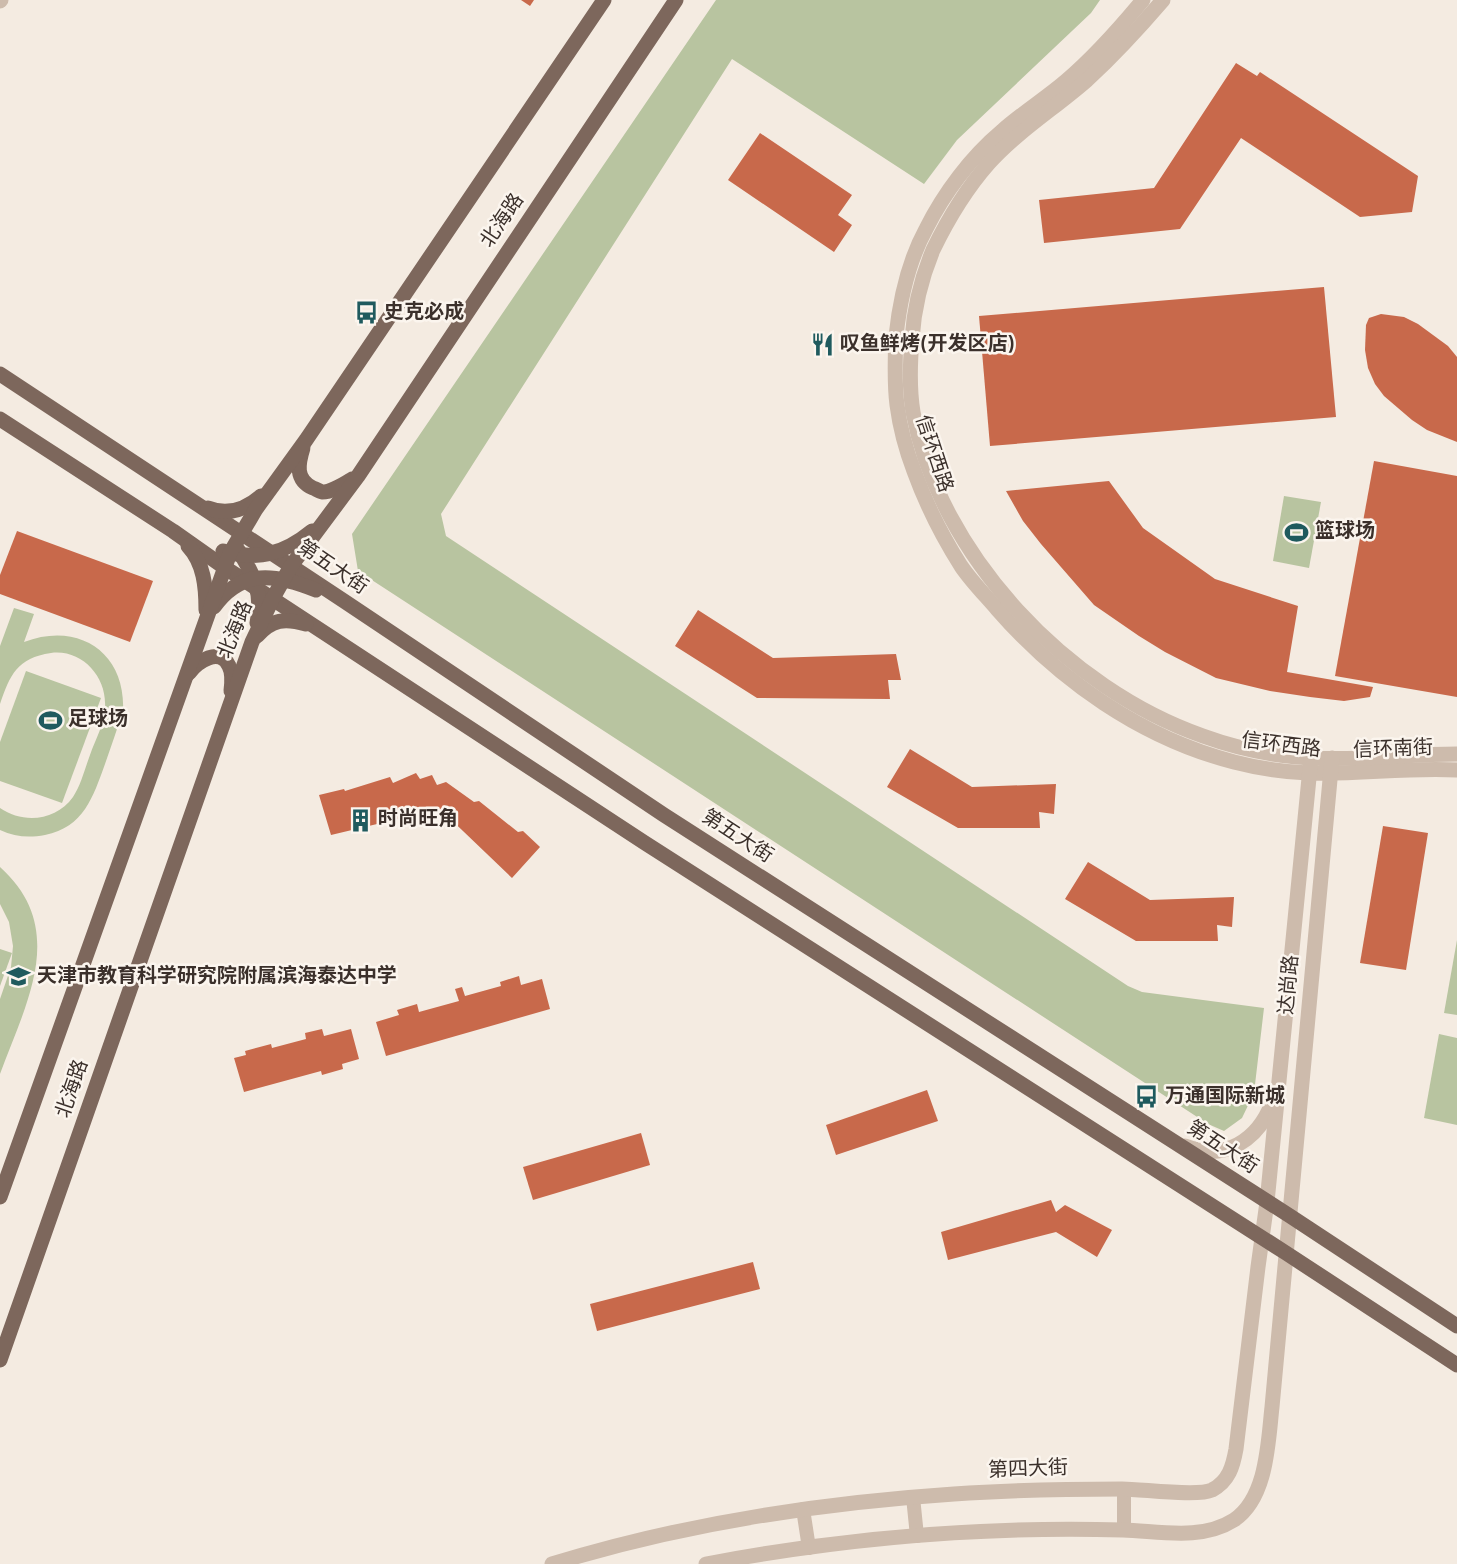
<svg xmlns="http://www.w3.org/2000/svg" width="1457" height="1564" viewBox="0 0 1457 1564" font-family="Overpass,'Noto Sans SC',sans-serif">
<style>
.green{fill:#b8c4a0}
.building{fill:#c8694b}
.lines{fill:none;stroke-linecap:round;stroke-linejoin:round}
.minor{stroke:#cdbbac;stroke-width:14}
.tertiary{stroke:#cdbbac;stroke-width:15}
.primary{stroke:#7d675c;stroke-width:15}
.labels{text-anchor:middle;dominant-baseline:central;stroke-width:5;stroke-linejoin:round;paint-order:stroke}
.street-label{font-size:20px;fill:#3b302b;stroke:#fbf5ee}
.poi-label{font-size:20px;font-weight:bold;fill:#3b302b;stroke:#fbf5ee;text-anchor:start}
</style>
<rect width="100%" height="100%" fill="#f4ebe1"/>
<g class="green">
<path d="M 716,0 L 1100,0 L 1091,13 L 957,140 L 924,184 L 732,59 L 441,514 L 446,536 L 1128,986 L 1142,992 L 1264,1008 L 1254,1093 L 1242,1118 L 1224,1131 L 1208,1124 L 358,571 L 352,534 Z"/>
<path d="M 1284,496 L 1321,502 L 1309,568 L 1273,561 Z"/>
<path d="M 14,608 L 34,614 L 24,642 C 78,621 126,652 123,711 C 117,729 111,747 105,764 C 93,797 84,827 45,835 C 29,838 15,837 0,830 L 0,808 C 23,824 56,821 73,797 C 81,785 85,768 90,755 C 95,740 105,723 105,707 C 107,677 82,649 51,653 C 17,658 10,675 0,704 L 0,646 Z"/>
<path d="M 26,671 L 101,698 L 62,803 L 0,781 L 0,742 Z"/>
<path d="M 0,867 C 69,929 26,1003 0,1074 L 0,999 L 11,967 L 13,946 L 9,922 L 0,904 Z"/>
<path d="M 1457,940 L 1457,1015 L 1444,1013 Z"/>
<path d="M 0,949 L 12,953 L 0,986 Z"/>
<path d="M 1439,1034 L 1457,1038 L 1457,1125 L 1424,1118 Z"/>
</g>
<g class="building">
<path d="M 521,0 L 534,0 L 530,6 Z"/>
<path d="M 1236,63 L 1257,76 L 1260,72 L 1418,176 L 1412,212 L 1360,217 L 1241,138 L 1180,229 L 1044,243 L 1039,200 L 1154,188 Z"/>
<path d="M 760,133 L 852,195 L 838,215 L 852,225 L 834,252 L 728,180 Z"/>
<path d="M 1324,287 L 1336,417 L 990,446 L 979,316 Z"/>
<path d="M 1381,314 L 1404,317 L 1418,324 L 1448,346 L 1457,357 L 1457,442 L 1427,430 L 1412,420 L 1384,396 L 1375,384 L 1368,368 L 1365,350 L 1366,325 L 1369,318 Z"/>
<path d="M 1374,461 L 1457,476 L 1457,697 L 1335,676 Z"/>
<path d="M 1109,481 L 1143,528 L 1215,579 L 1298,606 L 1287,672 L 1373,687 L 1370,697 L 1344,701 L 1310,697 L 1270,691 L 1216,678 L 1165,652 L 1139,636 L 1094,605 L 1041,544 L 1023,521 L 1006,491 Z"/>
<path d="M 17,531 L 153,581 L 130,642 L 0,594 L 0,575 Z"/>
<path d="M 698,610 L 773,658 L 896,654 L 901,680 L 888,680 L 890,699 L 757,698 L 675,646 Z"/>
<path d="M 910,749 L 972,787 L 1056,784 L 1054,814 L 1039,812 L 1040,828 L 958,828 L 887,787 Z"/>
<path d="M 416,773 L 420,779 L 432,775 L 437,785 L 446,782 L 474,802 L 479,801 L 518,832 L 523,831 L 540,847 L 512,878 L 440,809 L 331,835 L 319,795 L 344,789 L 345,791 L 390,777 L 393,783 Z"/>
<path d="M 1383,826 L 1428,833 L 1406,970 L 1360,963 Z"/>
<path d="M 1088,862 L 1150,900 L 1234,897 L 1232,927 L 1217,925 L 1218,941 L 1136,941 L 1065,899 Z"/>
<path d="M 519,976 L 521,985 L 542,979 L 550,1009 L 386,1056 L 376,1022 L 399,1015 L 397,1010 L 417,1004 L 419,1012 L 459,1001 L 455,989 L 462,987 L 465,996 L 501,986 L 500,982 Z"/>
<path d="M 322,1029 L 324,1036 L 351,1029 L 359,1059 L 342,1064 L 343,1069 L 322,1075 L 321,1071 L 244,1092 L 234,1058 L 246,1055 L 245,1051 L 271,1044 L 272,1048 L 306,1039 L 305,1033 Z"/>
<path d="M 927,1090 L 938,1121 L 836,1155 L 826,1125 Z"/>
<path d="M 641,1133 L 650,1165 L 533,1200 L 523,1167 Z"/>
<path d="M 1051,1200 L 1056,1212 L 1065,1205 L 1112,1230 L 1097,1257 L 1056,1232 L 948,1260 L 941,1232 Z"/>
<path d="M 753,1262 L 760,1289 L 597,1331 L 590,1304 Z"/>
</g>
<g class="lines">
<g class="minor">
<path d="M 1124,1489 L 1124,1530"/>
<path d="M 913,1497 L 917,1536"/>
<path d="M 803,1509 L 809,1548"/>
</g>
<g class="tertiary">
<path d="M 1143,0 C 1119,29 1094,57 1066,81 C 1045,99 1022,113 1002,131 C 971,157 944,193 926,229 C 908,262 900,299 896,336 C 895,359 894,382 897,405 C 900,428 906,450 914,471 C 926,504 942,536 961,566 C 971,581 985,595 997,609 C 1059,680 1141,738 1234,762 C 1257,768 1283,772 1308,773 C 1357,775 1407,767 1457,770"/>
<path d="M 1163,0 C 1139,28 1114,55 1087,80 C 1055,108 1018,131 989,163 C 966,189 948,219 933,250 C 921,279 914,308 912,339 C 910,363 909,388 913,412 C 939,555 1068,689 1203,736 C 1236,748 1275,756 1310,758 C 1359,761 1408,754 1457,754"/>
<path d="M 0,1 L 1,0"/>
<path d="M 1185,1146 C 1225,1162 1258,1140 1272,1103"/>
<path d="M 552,1564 C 682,1524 818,1503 954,1494 C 1009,1490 1066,1489 1122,1489 C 1142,1489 1197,1497 1212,1490 C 1229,1481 1233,1466 1236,1449 L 1258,1267 L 1267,1202 L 1311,758"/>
<path d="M 706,1564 C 843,1538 983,1526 1123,1530 C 1159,1531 1201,1541 1234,1520 C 1267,1498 1268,1443 1272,1407 L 1332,758"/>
</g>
<g class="primary">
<path d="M 0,374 L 344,601 L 664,815 L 1290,1216 L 1457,1326"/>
<path d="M 0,419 L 173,531 L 224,567 L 645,843 L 1286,1253 L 1457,1365"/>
<path d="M 303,448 C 298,464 295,480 313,488 C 314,488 321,492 322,492 C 332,492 344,484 352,479"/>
<path d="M 208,508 C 228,516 246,509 261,496"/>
<path d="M 188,546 C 204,563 206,587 206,610"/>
<path d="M 238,550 C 254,574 263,594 257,623"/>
<path d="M 223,551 C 258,561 284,554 312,531"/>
<path d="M 214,607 C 242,568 276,574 316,590"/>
<path d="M 257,636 C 272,619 285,618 306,624"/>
<path d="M 189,673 C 197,662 220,646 229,666 C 233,673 232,683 231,691"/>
<path d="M 0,1197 L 230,553 L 256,509 L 306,440 L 604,0"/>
<path d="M 0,1360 L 252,642 L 273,598 L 291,566 L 358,476 L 676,0"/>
</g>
</g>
<defs>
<symbol id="bus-bare" viewBox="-9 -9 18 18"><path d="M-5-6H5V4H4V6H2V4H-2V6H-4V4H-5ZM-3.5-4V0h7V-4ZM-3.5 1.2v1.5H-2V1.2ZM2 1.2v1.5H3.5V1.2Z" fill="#1f5a5e" stroke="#fbf5ee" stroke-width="2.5" paint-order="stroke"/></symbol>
<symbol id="restaurant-bare" viewBox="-9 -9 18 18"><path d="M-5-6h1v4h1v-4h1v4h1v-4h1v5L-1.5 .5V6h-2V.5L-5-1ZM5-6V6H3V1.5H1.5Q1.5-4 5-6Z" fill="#1f5a5e" stroke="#fbf5ee" stroke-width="2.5" paint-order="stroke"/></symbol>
<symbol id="stadium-bare" viewBox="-9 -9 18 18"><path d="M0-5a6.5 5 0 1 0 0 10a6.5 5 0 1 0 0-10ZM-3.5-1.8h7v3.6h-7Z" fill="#1f5a5e" stroke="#fbf5ee" stroke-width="2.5" paint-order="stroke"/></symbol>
<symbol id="building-bare" viewBox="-9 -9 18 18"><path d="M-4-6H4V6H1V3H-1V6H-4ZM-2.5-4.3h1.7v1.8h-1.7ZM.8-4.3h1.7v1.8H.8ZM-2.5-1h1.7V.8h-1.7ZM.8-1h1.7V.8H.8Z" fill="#1f5a5e" stroke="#fbf5ee" stroke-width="2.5" paint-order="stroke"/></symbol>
<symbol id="school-bare" viewBox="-9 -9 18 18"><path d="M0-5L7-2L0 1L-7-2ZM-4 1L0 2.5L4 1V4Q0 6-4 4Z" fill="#1f5a5e" stroke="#fbf5ee" stroke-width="2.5" paint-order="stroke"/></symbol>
</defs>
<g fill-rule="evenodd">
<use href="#bus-bare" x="350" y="296" width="33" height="33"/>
<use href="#restaurant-bare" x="806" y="328" width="33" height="33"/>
<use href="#stadium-bare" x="1280" y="516" width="33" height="33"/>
<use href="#stadium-bare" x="34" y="704" width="33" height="33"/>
<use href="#building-bare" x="344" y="804" width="33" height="33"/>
<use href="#school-bare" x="2" y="960" width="33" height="33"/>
<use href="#bus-bare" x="1130" y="1080" width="33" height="33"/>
</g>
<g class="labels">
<g class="street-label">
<text transform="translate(503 221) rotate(-56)">北海路</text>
<text transform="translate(933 454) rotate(72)">信环西路</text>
<text transform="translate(332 568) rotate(34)">第五大街</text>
<text transform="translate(236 630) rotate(-68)">北海路</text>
<text transform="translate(1281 746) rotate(7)">信环西路</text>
<text transform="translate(1393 750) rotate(-2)">信环南街</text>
<text transform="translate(737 837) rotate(33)">第五大街</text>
<text transform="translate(1290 985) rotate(-85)">达尚路</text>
<text transform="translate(73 1089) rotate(-71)">北海路</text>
<text transform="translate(1222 1148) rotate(33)">第五大街</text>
<text transform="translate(1028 1470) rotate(-2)">第四大街</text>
</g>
<g class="poi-label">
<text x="384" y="313">史克必成</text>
<text x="840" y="345">叹鱼鲜烤(开发区店)</text>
<text x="1315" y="532">篮球场</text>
<text x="68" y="720">足球场</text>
<text x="378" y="820">时尚旺角</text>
<text x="37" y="977">天津市教育科学研究院附属滨海泰达中学</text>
<text x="1165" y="1097">万通国际新城</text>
</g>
</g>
</svg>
